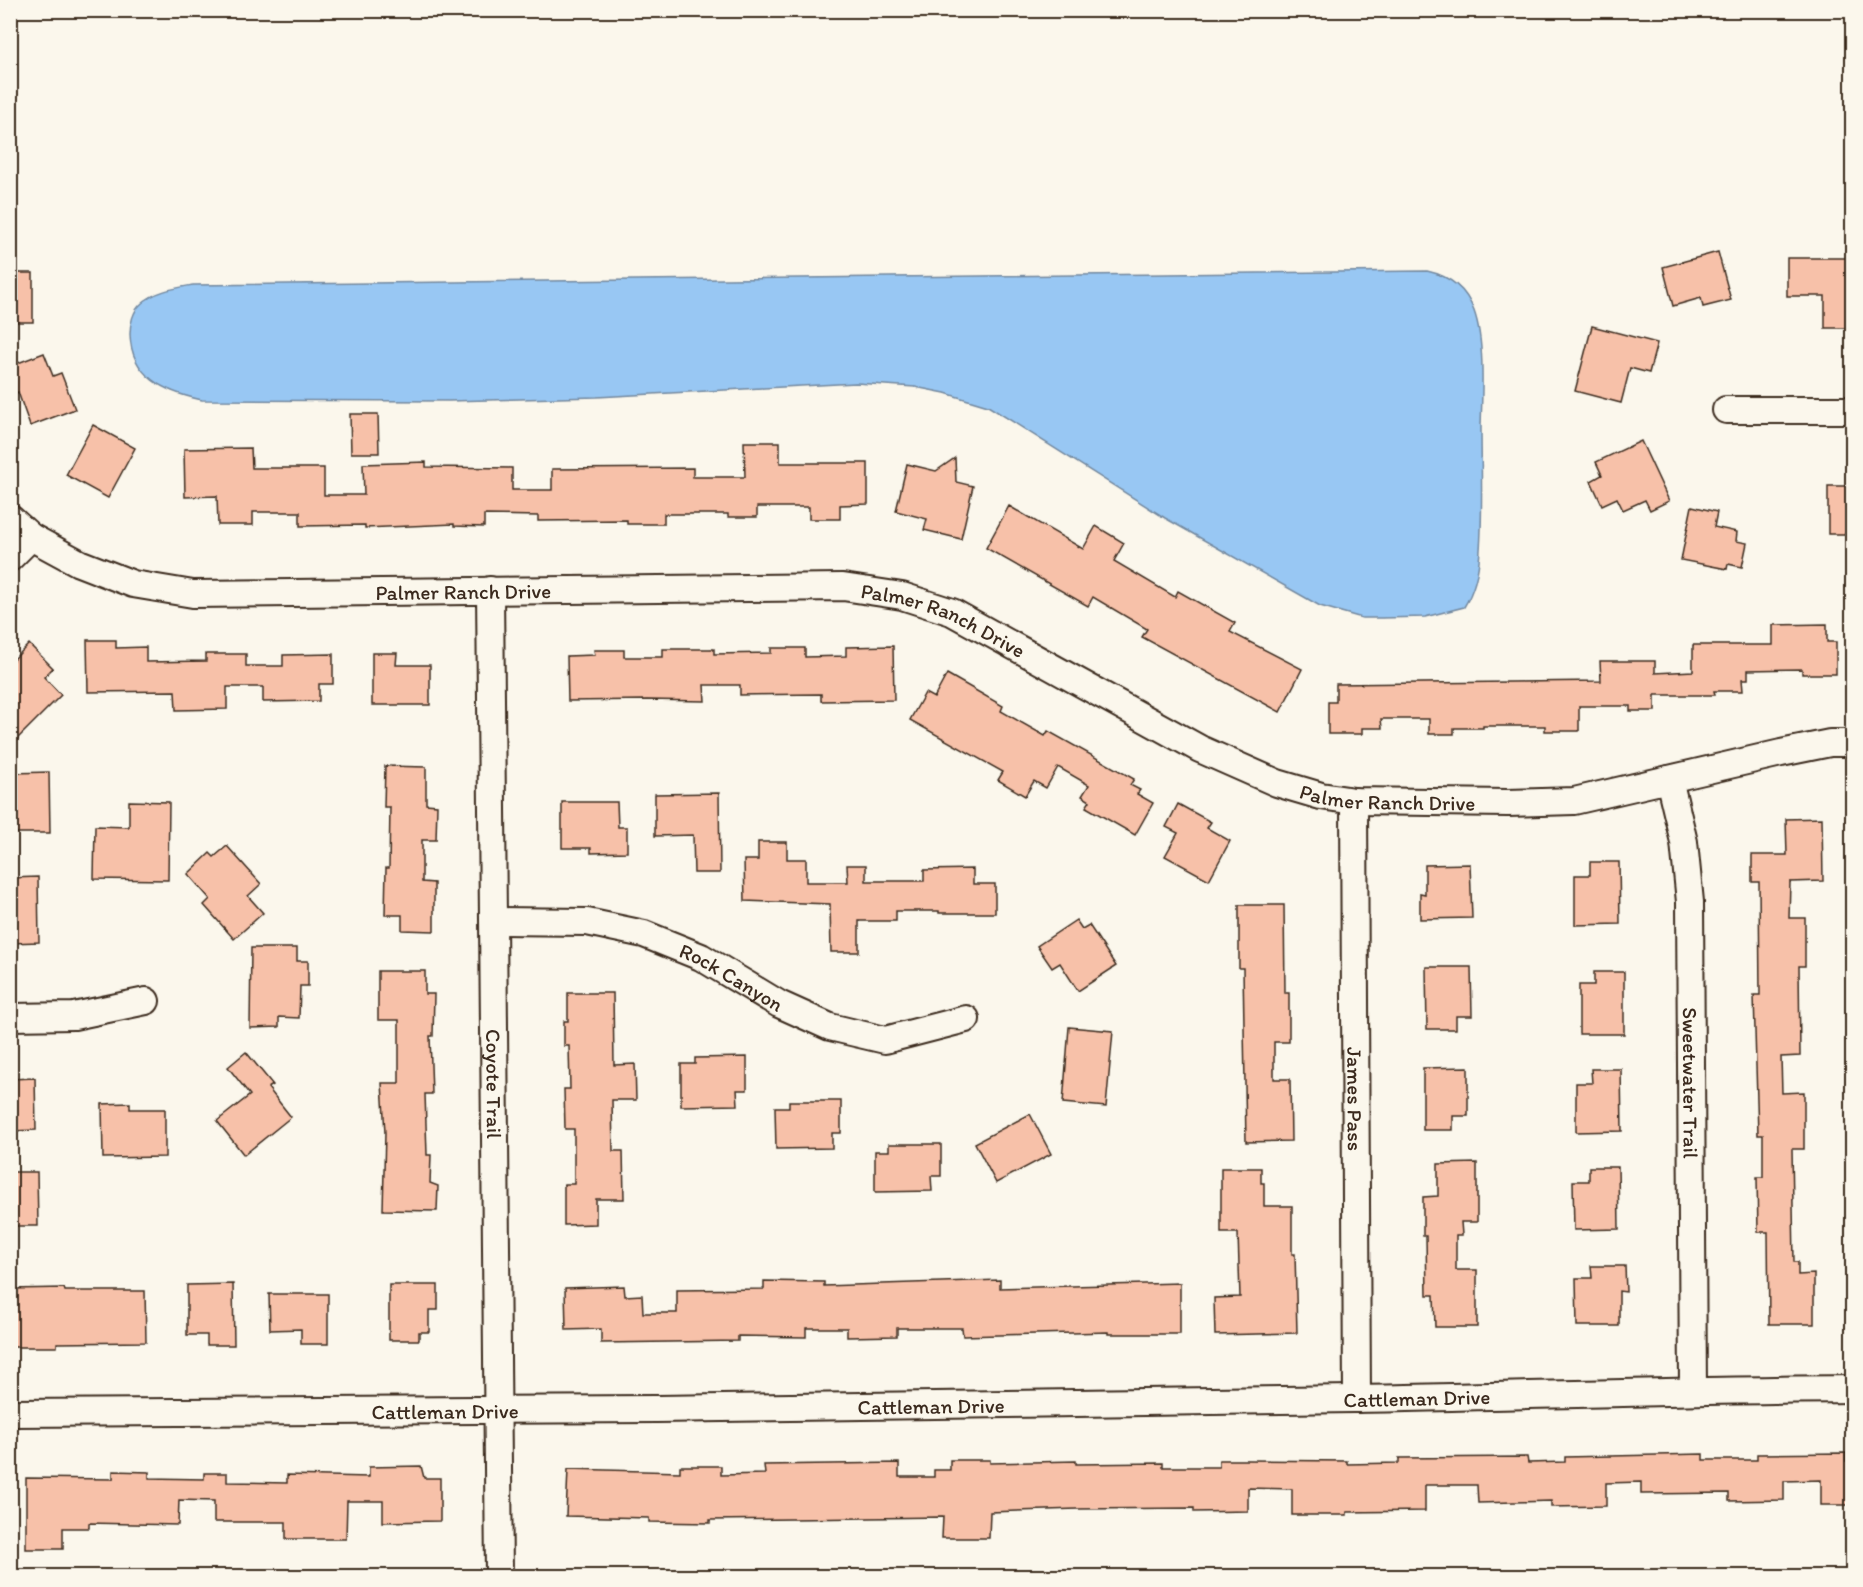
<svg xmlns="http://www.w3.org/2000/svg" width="1863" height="1587" viewBox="0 0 1863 1587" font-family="Itim,sans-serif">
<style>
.water{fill:#98c7f3;stroke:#73889e;stroke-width:1.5}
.building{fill:#f7c1a9;stroke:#3b2a1e;stroke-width:1.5}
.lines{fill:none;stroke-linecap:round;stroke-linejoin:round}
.minor-casing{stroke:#3b2a1e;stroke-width:30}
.minor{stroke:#fbf7ec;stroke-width:26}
.labels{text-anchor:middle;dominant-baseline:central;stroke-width:6;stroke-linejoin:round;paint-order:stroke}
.street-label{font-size:21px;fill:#3b2a1e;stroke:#fbf7ec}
</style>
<rect width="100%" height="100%" fill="#fbf7ec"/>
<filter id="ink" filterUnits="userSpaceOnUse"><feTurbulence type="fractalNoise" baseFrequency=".0167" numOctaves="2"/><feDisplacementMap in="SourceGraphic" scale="12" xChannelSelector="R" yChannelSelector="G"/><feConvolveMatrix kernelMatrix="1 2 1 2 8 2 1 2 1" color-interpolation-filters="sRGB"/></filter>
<g filter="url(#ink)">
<path class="water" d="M 1427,271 C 1450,276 1466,289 1474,311 C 1485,341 1482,393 1481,426 C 1481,467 1483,509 1480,550 C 1479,569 1474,591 1464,607 L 1425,617 L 1382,618 L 1362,618 L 1320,606 L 1165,518 L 988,406 L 945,393 L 915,387 L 856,383 L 597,397 L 449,401 L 202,400 C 165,392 131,377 130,334 C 130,324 133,311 141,304 C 154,291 176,288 193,285 Z"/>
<g class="building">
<path d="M 1718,252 L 1731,300 L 1703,307 L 1701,298 L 1673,306 L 1663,267 Z"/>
<path d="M 1787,258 L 1852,258 L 1851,328 L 1825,328 L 1825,296 L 1787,296 Z"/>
<rect x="10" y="273" width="23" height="49"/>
<path d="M 1592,326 L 1657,343 L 1649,373 L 1630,368 L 1621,403 L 1575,391 Z"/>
<path d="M 44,353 L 53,376 L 61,373 L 75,409 L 30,426 L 18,392 L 10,395 L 10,366 Z"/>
<path d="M 350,414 L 378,414 L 379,453 L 351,453 Z"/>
<path d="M 93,425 L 135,448 L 108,498 L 66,475 Z"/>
<path d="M 1641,441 L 1669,501 L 1650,510 L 1645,500 L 1623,510 L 1617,498 L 1602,505 L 1591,481 L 1602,475 L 1596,462 Z"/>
<path d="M 744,442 L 780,442 L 780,463 L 868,463 L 868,504 L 840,505 L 840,519 L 809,519 L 809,507 L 757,507 L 757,517 L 728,517 L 728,514 L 664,514 L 664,524 L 627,524 L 627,520 L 538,521 L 538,516 L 484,515 L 484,527 L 454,526 L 454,524 L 365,528 L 365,525 L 300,526 L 300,512 L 253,512 L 253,525 L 218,525 L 217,496 L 185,497 L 184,449 L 251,448 L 252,468 L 324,468 L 324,495 L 364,495 L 363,464 L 426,462 L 426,467 L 512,468 L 512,490 L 552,490 L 552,469 L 693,468 L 693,477 L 745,477 Z"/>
<path d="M 955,458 L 956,482 L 973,486 L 961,539 L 924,530 L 927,519 L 896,511 L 907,464 L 936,471 Z"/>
<rect x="1828" y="486" width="24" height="48"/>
<path d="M 1009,506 L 1083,549 L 1096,526 L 1124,543 L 1114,561 L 1175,597 L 1178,591 L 1235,623 L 1230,632 L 1302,669 L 1280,712 L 1142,637 L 1147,629 L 1093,597 L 1088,606 L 986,548 Z"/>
<path d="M 1692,506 L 1717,512 L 1714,527 L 1737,532 L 1736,541 L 1747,543 L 1742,567 L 1728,564 L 1727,569 L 1681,560 Z"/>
<path d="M 1827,624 L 1827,642 L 1836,642 L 1836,674 L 1802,674 L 1802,669 L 1748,670 L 1748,679 L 1742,679 L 1743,691 L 1714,691 L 1715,695 L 1655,695 L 1655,711 L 1630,711 L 1630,706 L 1579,706 L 1579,731 L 1545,731 L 1545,726 L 1483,726 L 1483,728 L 1454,728 L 1454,734 L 1429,734 L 1429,719 L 1381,719 L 1382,728 L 1362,728 L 1362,734 L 1328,734 L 1328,702 L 1336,702 L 1336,684 L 1601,681 L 1600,661 L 1655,661 L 1655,673 L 1693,671 L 1693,645 L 1773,645 L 1773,625 Z"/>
<path d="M 87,640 L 116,640 L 116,648 L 146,647 L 146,662 L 206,661 L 206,654 L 246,654 L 246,666 L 283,666 L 283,655 L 333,654 L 333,684 L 319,684 L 319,701 L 263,702 L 263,687 L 227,687 L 227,709 L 176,710 L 175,691 L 88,692 Z"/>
<path d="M 29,644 L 53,668 L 44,677 L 61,695 L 10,746 L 10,663 Z"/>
<path d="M 893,646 L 894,700 L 821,701 L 821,694 L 740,695 L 740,685 L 704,685 L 705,701 L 647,700 L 568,701 L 567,656 L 595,655 L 594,650 L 624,650 L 624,657 L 663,657 L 663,649 L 714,649 L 714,654 L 771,653 L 771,648 L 805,648 L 805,657 L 846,656 L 846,647 Z"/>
<path d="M 372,653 L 397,653 L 396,665 L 430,665 L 430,705 L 372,705 Z"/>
<path d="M 947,674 L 1003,706 L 1001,711 L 1045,736 L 1048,731 L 1134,779 L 1130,785 L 1140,790 L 1137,794 L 1153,803 L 1135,835 L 1086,807 L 1090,801 L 1082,796 L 1089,785 L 1058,767 L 1046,788 L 1034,781 L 1025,796 L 998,780 L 1003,772 L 910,720 L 925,693 L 934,698 Z"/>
<path d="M 385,766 L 426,767 L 426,804 L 437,805 L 436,840 L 422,840 L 422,882 L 434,883 L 434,931 L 402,930 L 402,915 L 385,915 L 386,868 L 389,868 L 390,807 L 384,807 Z"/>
<path d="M 49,772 L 50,833 L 10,833 L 10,798 L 14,798 L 14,773 Z"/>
<path d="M 719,793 L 720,873 L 694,873 L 693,835 L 655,836 L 655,794 Z"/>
<path d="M 129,801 L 169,802 L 168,880 L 94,879 L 95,826 L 129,827 Z"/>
<path d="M 562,802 L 617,802 L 618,827 L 627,827 L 627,852 L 591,853 L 591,848 L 562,848 Z"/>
<path d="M 1178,804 L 1211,822 L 1207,828 L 1230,841 L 1209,880 L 1165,856 L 1178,833 L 1166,827 Z"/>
<path d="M 1822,818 L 1823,881 L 1790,882 L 1789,918 L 1805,918 L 1805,966 L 1799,966 L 1800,1056 L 1781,1057 L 1782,1093 L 1804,1092 L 1804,1149 L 1792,1149 L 1794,1262 L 1798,1262 L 1798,1275 L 1814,1274 L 1814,1324 L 1769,1324 L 1768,1232 L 1758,1232 L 1757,1177 L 1763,1177 L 1763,1135 L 1758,1135 L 1754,995 L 1760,995 L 1759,882 L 1752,882 L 1752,855 L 1787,855 L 1786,819 Z"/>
<path d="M 758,842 L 787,842 L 787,859 L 806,859 L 806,882 L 848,882 L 847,865 L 866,865 L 866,881 L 924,881 L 924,870 L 973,869 L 973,884 L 995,884 L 995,913 L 939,913 L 939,911 L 896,911 L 896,921 L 859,921 L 859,952 L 831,952 L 830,904 L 745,901 L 744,860 L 758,860 Z"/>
<path d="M 227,846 L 261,884 L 248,896 L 263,913 L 234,939 L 204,905 L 210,899 L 188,874 L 210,853 L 214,857 Z"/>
<path d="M 1590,862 L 1619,862 L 1620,924 L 1575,925 L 1575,875 L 1590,875 Z"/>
<path d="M 1470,864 L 1472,918 L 1420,919 L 1420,893 L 1425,894 L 1425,865 Z"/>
<path d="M 38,877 L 39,942 L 10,943 L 10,878 Z"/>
<path d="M 1239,905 L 1284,905 L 1285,993 L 1289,993 L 1289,1042 L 1274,1042 L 1274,1079 L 1290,1079 L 1291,1141 L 1246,1142 L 1243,968 L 1239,968 Z"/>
<path d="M 1076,920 L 1082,929 L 1089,925 L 1116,966 L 1078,991 L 1060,963 L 1052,968 L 1037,946 Z"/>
<path d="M 251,948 L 297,948 L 297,961 L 308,961 L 308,986 L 300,986 L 299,1018 L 279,1017 L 279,1027 L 250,1028 Z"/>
<path d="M 1426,967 L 1471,967 L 1472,1016 L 1456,1016 L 1456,1029 L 1427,1029 Z"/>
<path d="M 378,971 L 425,971 L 425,994 L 434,994 L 433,1036 L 430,1036 L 432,1094 L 425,1094 L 427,1155 L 431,1155 L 430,1183 L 438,1186 L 437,1211 L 383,1210 L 385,1133 L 382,1083 L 399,1083 L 399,1020 L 378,1020 Z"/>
<path d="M 1594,972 L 1624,972 L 1624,1034 L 1579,1034 L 1579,985 L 1594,985 Z"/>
<path d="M 568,993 L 613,993 L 614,1065 L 635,1064 L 636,1100 L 612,1100 L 613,1151 L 623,1151 L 624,1199 L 596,1199 L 596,1224 L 564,1225 L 564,1184 L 574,1184 L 574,1129 L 565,1129 L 564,1089 L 570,1089 L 569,1046 L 564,1046 L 564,1021 L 568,1021 Z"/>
<path d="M 1069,1027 L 1113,1031 L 1106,1107 L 1063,1103 Z"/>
<path d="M 246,1052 L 273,1085 L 268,1088 L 291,1117 L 244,1155 L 217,1121 L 250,1095 L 228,1067 Z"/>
<path d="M 747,1057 L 747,1090 L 737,1090 L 738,1105 L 681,1106 L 681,1064 L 695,1064 L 695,1058 Z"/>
<path d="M 1468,1067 L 1468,1116 L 1453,1116 L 1453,1130 L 1423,1130 L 1423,1068 Z"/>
<path d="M 1591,1069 L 1621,1069 L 1622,1131 L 1576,1132 L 1576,1083 L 1592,1083 Z"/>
<path d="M 35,1078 L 36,1130 L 10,1131 L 10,1079 Z"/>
<path d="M 789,1101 L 841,1101 L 841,1133 L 832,1133 L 832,1148 L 776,1149 L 775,1107 L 789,1107 Z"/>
<path d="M 130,1103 L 130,1109 L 165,1109 L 165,1157 L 103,1158 L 102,1104 Z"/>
<path d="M 1030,1114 L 1051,1154 L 996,1183 L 975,1143 Z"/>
<path d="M 889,1144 L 941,1144 L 941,1176 L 931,1176 L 932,1191 L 875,1192 L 875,1151 L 889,1151 Z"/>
<path d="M 1477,1163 L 1477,1222 L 1461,1222 L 1462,1235 L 1456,1235 L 1456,1270 L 1477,1270 L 1477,1327 L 1435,1327 L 1434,1295 L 1427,1295 L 1426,1236 L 1423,1236 L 1423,1197 L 1438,1196 L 1438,1164 Z"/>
<path d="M 1589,1167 L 1618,1167 L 1619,1229 L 1574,1230 L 1573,1181 L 1589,1181 Z"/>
<path d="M 1221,1168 L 1261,1168 L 1261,1183 L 1264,1183 L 1264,1206 L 1292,1206 L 1292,1254 L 1295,1254 L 1297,1333 L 1215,1335 L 1214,1298 L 1240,1297 L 1238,1233 L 1221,1233 Z"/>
<path d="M 10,1172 L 37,1172 L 38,1226 L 10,1226 Z"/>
<path d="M 1591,1266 L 1625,1266 L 1626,1292 L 1619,1291 L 1619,1326 L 1577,1326 L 1576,1278 L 1592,1278 Z"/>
<path d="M 1000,1280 L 1000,1288 L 1180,1283 L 1180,1334 L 1108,1334 L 1108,1332 L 963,1336 L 962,1328 L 897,1328 L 897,1336 L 847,1337 L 847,1328 L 806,1328 L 806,1337 L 738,1336 L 738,1341 L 601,1343 L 601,1329 L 566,1330 L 565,1288 L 624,1286 L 625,1296 L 642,1295 L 643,1313 L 677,1313 L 677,1290 L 764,1289 L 764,1281 L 824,1282 L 824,1286 Z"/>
<path d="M 233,1284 L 234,1345 L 207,1345 L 207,1335 L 187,1335 L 187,1285 Z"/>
<path d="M 389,1285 L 438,1285 L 438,1310 L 429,1310 L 429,1332 L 419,1332 L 419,1340 L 389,1340 Z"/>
<path d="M 64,1288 L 65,1291 L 145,1291 L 146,1342 L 57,1343 L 57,1347 L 10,1347 L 10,1289 Z"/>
<path d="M 269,1294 L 328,1294 L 328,1344 L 301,1344 L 301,1329 L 270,1330 Z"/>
<path d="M 1846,1453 L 1846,1461 L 1852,1460 L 1852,1505 L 1821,1505 L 1821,1480 L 1784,1481 L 1784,1500 L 1729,1501 L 1729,1493 L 1641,1494 L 1641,1482 L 1606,1483 L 1606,1506 L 1551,1507 L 1551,1501 L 1478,1503 L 1477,1485 L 1425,1485 L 1425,1511 L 1347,1512 L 1347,1515 L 1292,1515 L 1292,1489 L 1248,1488 L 1248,1511 L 1194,1512 L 1194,1508 L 1077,1509 L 990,1512 L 989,1538 L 942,1538 L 943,1517 L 710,1520 L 710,1523 L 649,1522 L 649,1518 L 566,1516 L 568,1469 L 680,1472 L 680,1466 L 721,1466 L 721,1475 L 765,1474 L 764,1465 L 899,1463 L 899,1477 L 934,1477 L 934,1470 L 950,1470 L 950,1460 L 990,1460 L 990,1463 L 1076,1461 L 1076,1464 L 1163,1463 L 1163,1467 L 1219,1467 L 1219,1460 L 1247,1460 L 1347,1461 L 1347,1464 L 1399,1463 L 1399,1458 L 1527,1457 L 1528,1463 L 1565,1462 L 1565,1457 L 1703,1454 L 1703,1460 L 1757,1460 L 1757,1454 Z"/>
<path d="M 421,1466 L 424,1478 L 440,1478 L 440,1521 L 383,1522 L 383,1501 L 347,1501 L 346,1539 L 286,1539 L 286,1522 L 214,1522 L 214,1501 L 179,1500 L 178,1525 L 89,1523 L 89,1528 L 63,1528 L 63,1549 L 26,1549 L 26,1478 L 113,1479 L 113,1471 L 149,1472 L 149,1478 L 204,1479 L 204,1473 L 227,1473 L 227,1482 L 287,1483 L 287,1475 L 369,1477 L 369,1467 Z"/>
</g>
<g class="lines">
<defs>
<g id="minor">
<path d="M 1726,410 L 1852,410"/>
<path id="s1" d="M 10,518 L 31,537 L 79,563 L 133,584 L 193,594 L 843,587 L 902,596 L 952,612 L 1200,749 L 1277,783 L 1321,796 L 1354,801 L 1508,803 L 1574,801 L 1781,753 L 1830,743 L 1852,743"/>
<path d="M 10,558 L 31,537"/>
<path id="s2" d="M 490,590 L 499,1576"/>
<path id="s3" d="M 1669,779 L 1684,842 L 1690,902 L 1693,1390"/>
<path id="s4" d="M 1354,801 L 1357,1399"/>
<path id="s5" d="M 494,921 L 587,922 L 644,934 L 701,957 L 779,1004 L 830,1027 L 885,1040 L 966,1019"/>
<path d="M 10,1017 L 74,1016 L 146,1001"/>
<path id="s6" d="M 10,1413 C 458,1412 905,1407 1353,1399 C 1519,1396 1686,1390 1852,1389"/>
</g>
</defs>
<use href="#minor" class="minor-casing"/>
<use href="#minor" class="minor"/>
</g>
</g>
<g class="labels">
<g class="street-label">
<text stroke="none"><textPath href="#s1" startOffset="472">Palmer Ranch Drive</textPath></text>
<text stroke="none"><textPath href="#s1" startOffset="958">Palmer Ranch Drive</textPath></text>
<text stroke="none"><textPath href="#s1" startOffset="1444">Palmer Ranch Drive</textPath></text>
<text stroke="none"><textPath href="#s5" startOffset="249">Rock Canyon</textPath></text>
<text stroke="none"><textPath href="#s2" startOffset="494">Coyote Trail</textPath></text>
<text stroke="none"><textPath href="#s3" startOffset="306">Sweetwater Trail</textPath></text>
<text stroke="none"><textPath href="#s4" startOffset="298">James Pass</textPath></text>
<text stroke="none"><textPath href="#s6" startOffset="1407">Cattleman Drive</textPath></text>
<text stroke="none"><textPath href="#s6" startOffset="921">Cattleman Drive</textPath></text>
<text stroke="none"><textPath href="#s6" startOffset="435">Cattleman Drive</textPath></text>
</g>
</g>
<rect width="1863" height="1587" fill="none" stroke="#fbf7ec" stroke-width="36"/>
<rect x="18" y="18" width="1827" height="1551" fill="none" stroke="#3b2a1e" stroke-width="2" filter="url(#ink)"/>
</svg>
